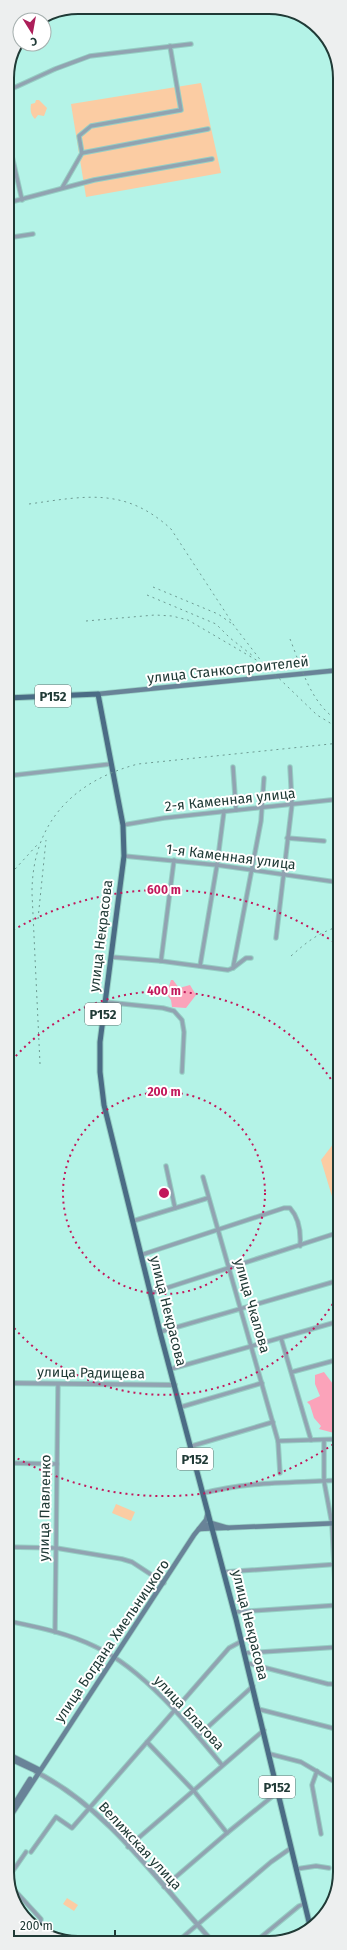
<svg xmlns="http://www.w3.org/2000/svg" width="347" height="1950" viewBox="0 0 347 1950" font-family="'Fira Sans',sans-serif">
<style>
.green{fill:#fbcca3}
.water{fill:#fba3ba}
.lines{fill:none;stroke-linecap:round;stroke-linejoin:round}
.minor-casing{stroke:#96cec4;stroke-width:5.5}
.tertiary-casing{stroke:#96cec4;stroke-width:6}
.secondary-casing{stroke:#96cec4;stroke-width:6}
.primary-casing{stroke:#96cec4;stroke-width:7}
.minor{stroke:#91a3b1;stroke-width:3.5}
.tertiary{stroke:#91a3b1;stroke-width:4}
.secondary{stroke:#698398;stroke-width:4.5}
.primary{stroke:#4b6c85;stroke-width:5}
.rail{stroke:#6d9a92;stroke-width:1;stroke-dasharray:2 4;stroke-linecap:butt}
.ring{fill:none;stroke:#c2185b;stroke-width:2;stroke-dasharray:2 4}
.labels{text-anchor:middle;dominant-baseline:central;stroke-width:4;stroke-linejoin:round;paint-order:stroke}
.shield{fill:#fff;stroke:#637572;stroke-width:1}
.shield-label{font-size:13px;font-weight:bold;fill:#203a36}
.street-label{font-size:14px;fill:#203a36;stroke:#fff}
.rim{fill:none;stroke:#203a36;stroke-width:2}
.centre{fill:#c2185b;stroke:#fff;stroke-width:2}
.ring-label{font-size:12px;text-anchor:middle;font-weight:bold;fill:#c2185b;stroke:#fff;stroke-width:4;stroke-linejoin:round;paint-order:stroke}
</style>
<rect width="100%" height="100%" fill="#b4f3e7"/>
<g class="green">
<path d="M 201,83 L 221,173 L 86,197 L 71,104 Z"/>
<path d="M 36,100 L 39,100 L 47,108 L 44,116 L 38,115 L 35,119 C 31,115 30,111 31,104 L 35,103 Z"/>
<path d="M 340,1135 L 340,1223 L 321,1160 Z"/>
<path d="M 116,1504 L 135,1512 L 131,1521 L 112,1513 Z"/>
<path d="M 67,1898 L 78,1905 L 74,1911 L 63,1904 Z"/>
</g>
<g class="water">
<path d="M 171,980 L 173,980 L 179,988 L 190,985 L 196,995 L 186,1008 L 172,1007 L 171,1000 L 167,995 L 169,993 L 168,989 Z"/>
<path d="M 324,1372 L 333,1384 L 335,1391 L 340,1394 L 340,1437 L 335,1437 L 334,1433 L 319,1429 L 321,1426 L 314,1418 L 310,1405 L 307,1402 L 320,1396 L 315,1384 L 315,1375 Z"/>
</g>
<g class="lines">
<defs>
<g id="minor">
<path d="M 7,91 L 55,69 L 90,56 L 191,44"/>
<path d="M 7,134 L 22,200"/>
<path d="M 82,153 L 208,129"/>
<path d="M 7,177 L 15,174"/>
<path d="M 62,188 L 82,153 L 79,136 L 91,126 L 181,110 L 170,46"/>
<path d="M 7,203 L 94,180 L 212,159"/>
<path d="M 7,238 L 33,234"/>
<path d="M 233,767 L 236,810"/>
<path d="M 7,776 L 111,764"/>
<path d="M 123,825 L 164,818 L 340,799"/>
<path d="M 287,838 L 324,841"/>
<path d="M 124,856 L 217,865 L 336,882"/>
<path d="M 276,938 L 292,804 L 290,767"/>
<path d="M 111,957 L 161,961 L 228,970 L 233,968 L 246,958 L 251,958"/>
<path d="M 161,961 L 174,860"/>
<path d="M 200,966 L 217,865 L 224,811"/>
<path d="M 233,968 L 261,821 L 264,778"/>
<path d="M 105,1002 L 163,1008 L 174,1011 L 182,1020 L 184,1032 L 182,1072"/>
<path d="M 166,1166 L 175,1208"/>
<path d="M 203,1177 L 278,1441 L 280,1473"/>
<path d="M 133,1221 L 208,1198"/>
<path d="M 141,1255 L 284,1208 L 290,1208 C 299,1218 301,1233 300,1246"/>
<path d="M 151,1293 L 340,1232"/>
<path d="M 160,1332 L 340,1280"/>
<path d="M 281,1338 L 311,1440"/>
<path d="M 171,1369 L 340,1321"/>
<path d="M 292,1372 L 340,1359"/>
<path d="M 181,1407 L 262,1383"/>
<path d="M 324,1440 L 324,1481 L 332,1524 L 340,1684"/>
<path d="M 278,1441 L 340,1439"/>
<path d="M 192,1446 L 273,1422"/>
<path d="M 7,1463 L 57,1464"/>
<path d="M 204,1493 C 249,1481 294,1483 340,1480"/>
<path d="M 7,1547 L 56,1548 L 122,1559 L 132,1562 L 164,1583"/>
<path d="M 224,1572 L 340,1564"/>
<path d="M 235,1612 L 340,1605"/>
<path d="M 8,1621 C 37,1627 68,1633 96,1647 C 143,1669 189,1725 222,1765"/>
<path d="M 55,1632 L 58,1384"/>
<path d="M 245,1653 L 339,1647"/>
<path d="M 247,1663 L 328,1684 L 340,1684"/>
<path d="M 258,1709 L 340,1730"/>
<path d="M 198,1736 L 253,1686"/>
<path d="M 147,1742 L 194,1791 L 227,1833"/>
<path d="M 270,1754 L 301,1762 L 340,1785"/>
<path d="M 317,1771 L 312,1785 L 321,1834"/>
<path d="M 128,1847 L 264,1730"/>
<path d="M 31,1852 L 56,1817 L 72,1828 L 229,1648 L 242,1641"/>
<path d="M 296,1869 L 316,1866 L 329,1868"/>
<path d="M 8,1878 L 26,1852"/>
<path d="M 8,1883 L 41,1919 L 40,1927 L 47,1930 L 50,1934"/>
<path d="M 164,1887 L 227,1833 L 279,1791"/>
<path d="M 177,1942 L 271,1862 L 291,1848"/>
<path d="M 255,1942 L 299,1906 L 304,1904"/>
</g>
<g id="tertiary">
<path d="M 7,1383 L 175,1385"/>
<path d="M 36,1772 C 109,1809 158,1882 213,1942"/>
</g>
<g id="secondary">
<path d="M 98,694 L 340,670"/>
<path d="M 199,1529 L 340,1523"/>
<path d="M 200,1529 L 211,1523 L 228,1528"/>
<path d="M 8,1754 L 40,1770"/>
<path d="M 8,1758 L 36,1771"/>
<path d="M 8,1814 L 30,1779"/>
<path d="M 8,1820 L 194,1535 L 206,1520 L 208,1512"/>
</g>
<path id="primary" d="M 7,698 L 98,694 L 123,825 L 124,856 L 100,1042 L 100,1072 L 104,1105 L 160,1332 L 236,1619 L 310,1926"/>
</defs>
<use href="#minor" class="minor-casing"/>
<use href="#tertiary" class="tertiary-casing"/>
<use href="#secondary" class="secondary-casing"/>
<use href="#primary" class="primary-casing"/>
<use href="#minor" class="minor"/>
<use href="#tertiary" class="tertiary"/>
<use href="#secondary" class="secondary"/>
<use href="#primary" class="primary"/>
<g class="rail">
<path d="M 29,504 C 86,496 125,487 171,529 L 235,627 L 262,662 L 317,715 L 340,729"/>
<path d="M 153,587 L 218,614 L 231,623"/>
<path d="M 147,595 L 216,624 L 230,638 L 253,656"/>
<path d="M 86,621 L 155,615 L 172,616 L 188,620 L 258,661"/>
<path d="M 290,639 C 302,669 311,705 340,722"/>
<path d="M 7,878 L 37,845"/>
<path d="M 38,919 L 46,840"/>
<path d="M 291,956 C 308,941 318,933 340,926"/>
<path d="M 40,1064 L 32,893 C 32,823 73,781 138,764 L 340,743"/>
</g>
</g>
<g class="ring">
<circle cx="164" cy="1193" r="101"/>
<path d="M339 1294A202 202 0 0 1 8 1321M8 1065A202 202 0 0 1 339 1092"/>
<path d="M338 1441A303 303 0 0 1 8 1453M8 933A303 303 0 0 1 338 945"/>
</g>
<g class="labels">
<g class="shield">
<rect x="35" y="685" width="36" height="22" rx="3"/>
<rect x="85" y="1003" width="36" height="22" rx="3"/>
<rect x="177" y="1448" width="36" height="22" rx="3"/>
<rect x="259" y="1776" width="36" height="22" rx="3"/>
</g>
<g class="shield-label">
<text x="53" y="696">Р152</text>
<text x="103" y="1014">Р152</text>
<text x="195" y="1459">Р152</text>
<text x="277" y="1787">Р152</text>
</g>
<g class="street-label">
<text transform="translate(228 670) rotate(-6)">улица Станкостроителей</text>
<text transform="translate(230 800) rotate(-6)">2-я Каменная улица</text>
<text transform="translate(231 857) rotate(7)">1-я Каменная улица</text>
<text transform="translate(101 936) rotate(-83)">улица Некрасова</text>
<text transform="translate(252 1306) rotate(74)">улица Чкалова</text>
<text transform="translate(168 1311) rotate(76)">улица Некрасова</text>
<text transform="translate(91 1373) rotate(1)">улица Радищева</text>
<text transform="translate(45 1508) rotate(-89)">улица Павленко</text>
<text transform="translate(250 1625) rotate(76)">улица Некрасова</text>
<text transform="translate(112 1641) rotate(-56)">улица Богдана Хмельницкого</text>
<text transform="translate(189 1713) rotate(47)">улица Благова</text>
<text transform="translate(140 1846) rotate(47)">Велижская улица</text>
</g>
</g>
<path d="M0 0H347V1950H0ZM78 14H269A64 64 0 0 1 333 78V1872A64 64 0 0 1 269 1936H78A64 64 0 0 1 14 1872V78A64 64 0 0 1 78 14Z" fill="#edefef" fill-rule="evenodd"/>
<path class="rim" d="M78 14H269A64 64 0 0 1 333 78V1872A64 64 0 0 1 269 1936H78A64 64 0 0 1 14 1872V78A64 64 0 0 1 78 14Z"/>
<circle cx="164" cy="1193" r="6" class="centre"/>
<g class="ring-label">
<text x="164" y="894">600 m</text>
<text x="164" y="995">400 m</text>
<text x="164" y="1096">200 m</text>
</g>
<g transform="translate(32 32) rotate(169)"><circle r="19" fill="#ffffff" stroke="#a6b0af"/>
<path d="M0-3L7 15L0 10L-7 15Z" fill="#ac1e59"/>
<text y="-6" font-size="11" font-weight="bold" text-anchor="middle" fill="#203a36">С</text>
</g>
<path d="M14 1930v6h101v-6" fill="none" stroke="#203a36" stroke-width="2"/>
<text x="20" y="1930" font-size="12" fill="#203a36" stroke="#ffffff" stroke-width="3" paint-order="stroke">200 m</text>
</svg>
